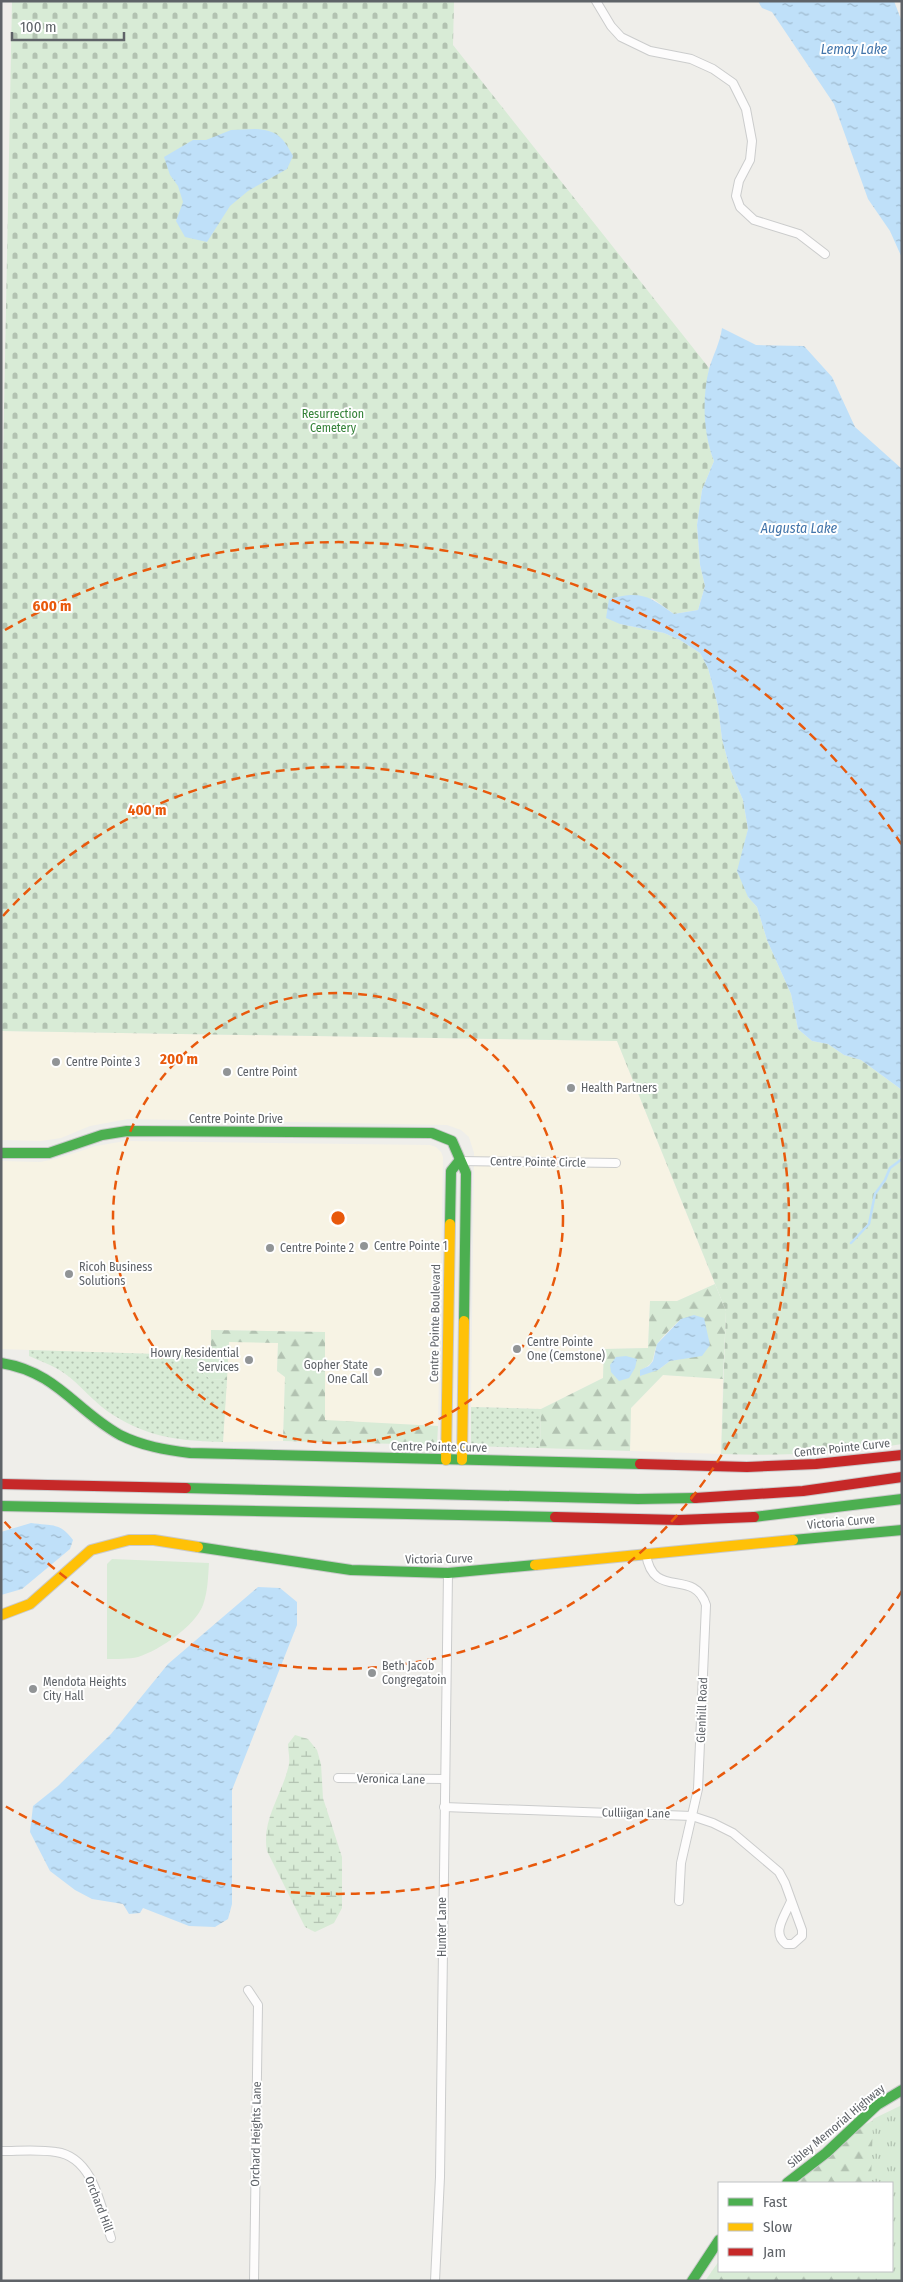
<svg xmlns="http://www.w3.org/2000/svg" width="903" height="2282" viewBox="0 0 903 2282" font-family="'Fira Sans Condensed',sans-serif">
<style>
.commercial{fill:#f7f3e4}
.grass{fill:url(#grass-dots)}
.forest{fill:url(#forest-firs);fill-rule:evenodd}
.wetland{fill:url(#wetland-marsh)}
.cemetery{fill:url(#cemetery-stones)}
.park{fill:url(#park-tufts)}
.pitch{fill:#d8ebd6}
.water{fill:url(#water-ripples)}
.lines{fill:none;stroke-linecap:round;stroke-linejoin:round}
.stream{stroke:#bfe0f9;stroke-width:2.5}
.street-casing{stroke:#cbcccc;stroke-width:10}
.fast-casing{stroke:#cacacb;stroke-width:12}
.slow-casing{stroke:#cacacb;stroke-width:12}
.jam-casing{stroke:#cacacb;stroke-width:12}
.street{stroke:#fdfcfc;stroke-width:8}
.fast{stroke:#4caf50;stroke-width:10}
.slow{stroke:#ffc107;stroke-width:10}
.jam{stroke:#c62828;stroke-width:10}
.ring{fill:none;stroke:#e8590c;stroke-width:2.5;stroke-dasharray:9 6}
.poi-dot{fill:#919496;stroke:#fff;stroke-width:2}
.labels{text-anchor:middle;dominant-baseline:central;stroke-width:4;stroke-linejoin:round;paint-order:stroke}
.park-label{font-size:12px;fill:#348238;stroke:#fff}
.poi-label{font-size:12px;fill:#5f6368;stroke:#fff;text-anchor:start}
.street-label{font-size:12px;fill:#5f6368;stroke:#fff}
.water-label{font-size:14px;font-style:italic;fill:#4174aa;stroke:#fff}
.centre{fill:#e8590c;stroke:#fff;stroke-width:2.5}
.ring-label{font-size:15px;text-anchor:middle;font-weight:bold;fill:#e8590c;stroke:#fff;stroke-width:4;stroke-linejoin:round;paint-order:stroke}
</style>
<defs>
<pattern id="grass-dots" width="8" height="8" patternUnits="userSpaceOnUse" patternTransform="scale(1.25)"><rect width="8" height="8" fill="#d8ebd6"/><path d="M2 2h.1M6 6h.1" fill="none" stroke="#b2c2b1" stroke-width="1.8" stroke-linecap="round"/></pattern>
<pattern id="forest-firs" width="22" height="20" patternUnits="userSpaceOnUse" patternTransform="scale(1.25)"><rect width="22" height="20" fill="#d8ebd6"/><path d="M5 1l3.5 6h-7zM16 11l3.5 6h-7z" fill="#b2c2b1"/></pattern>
<pattern id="wetland-marsh" width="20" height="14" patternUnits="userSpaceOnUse" patternTransform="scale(1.25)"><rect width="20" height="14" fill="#d8ebd6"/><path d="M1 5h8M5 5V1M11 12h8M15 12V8" fill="none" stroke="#b2c2b1"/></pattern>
<pattern id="cemetery-stones" width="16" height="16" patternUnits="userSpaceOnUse" patternTransform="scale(1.25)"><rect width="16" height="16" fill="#d8ebd6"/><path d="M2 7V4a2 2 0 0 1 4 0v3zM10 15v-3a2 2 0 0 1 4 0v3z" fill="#b2c2b1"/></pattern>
<pattern id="park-tufts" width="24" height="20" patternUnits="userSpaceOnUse" patternTransform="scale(1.25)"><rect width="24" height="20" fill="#d8ebd6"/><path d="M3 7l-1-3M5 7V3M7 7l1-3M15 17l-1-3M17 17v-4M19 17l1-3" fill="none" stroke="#b2c2b1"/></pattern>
<pattern id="water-ripples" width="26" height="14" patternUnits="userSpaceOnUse" patternTransform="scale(1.25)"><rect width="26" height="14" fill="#bfe0f9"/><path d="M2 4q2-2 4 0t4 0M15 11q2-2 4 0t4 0" fill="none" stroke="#9eb9cd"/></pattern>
</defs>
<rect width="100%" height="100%" fill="#efeeea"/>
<g class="commercial">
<path d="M 1,1031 L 617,1041 L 715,1284 L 677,1301 L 650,1301 L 648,1348 L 604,1349 L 603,1378 L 541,1409 L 471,1407 L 474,1153 L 469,1137 L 461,1130 L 447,1125 L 128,1119 L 90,1126 L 61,1138 L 41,1141 L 1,1140 Z"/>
<path d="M 125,1141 L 430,1145 L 436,1147 L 441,1152 L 443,1157 L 438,1426 L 325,1421 L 325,1332 L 211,1330 L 211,1356 L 1,1349 L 1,1161 L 40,1162 L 56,1159 L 96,1146 Z"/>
<path d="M 229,1341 L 278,1343 L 277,1371 L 285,1377 L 283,1441 L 223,1442 Z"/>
<path d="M 663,1375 L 723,1379 L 721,1454 L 630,1451 L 631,1408 Z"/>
</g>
<g class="grass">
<path d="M 29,1350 L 190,1355 L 190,1362 L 210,1379 L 227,1380 L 223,1442 C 181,1441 150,1438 113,1415 C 95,1404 81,1385 64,1373 C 53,1365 40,1361 29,1356 Z"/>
<path d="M 471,1407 L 541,1409 L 540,1448 L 471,1446 Z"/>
</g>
<g class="forest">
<path d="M 715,1284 L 726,1311 L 723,1379 L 663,1375 L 631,1408 L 630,1451 L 540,1448 L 541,1409 L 603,1378 L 604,1349 L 648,1348 L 650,1301 L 677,1301 ZM 681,1319 L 681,1359 L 670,1361 L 658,1370 L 641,1370 C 657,1362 651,1359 657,1345 C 660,1338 675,1325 681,1319 Z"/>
<path d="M 211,1330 L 325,1332 L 325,1420 L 438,1426 L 437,1445 L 283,1441 L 285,1377 L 277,1371 L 278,1343 L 229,1342 L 227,1380 L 210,1379 L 190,1362 L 190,1355 L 211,1356 Z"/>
<path d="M 902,2106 L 902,2281 L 705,2281 L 719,2261 L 719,2271 L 892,2271 L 892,2183 L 792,2183 L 852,2131 Z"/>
</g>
<path class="wetland" d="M 295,1735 L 308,1739 L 317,1750 L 321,1764 L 323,1798 L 342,1857 L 342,1908 L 334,1923 L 315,1932 L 305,1927 L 267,1851 C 261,1819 283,1794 289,1764 C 290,1758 288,1750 288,1744 Z"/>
<path class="cemetery" d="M 12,1 L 454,1 L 453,45 L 709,368 C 706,399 702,431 714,461 L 702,490 L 697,525 L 700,565 L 705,586 L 698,610 L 674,614 L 652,598 L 620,624 L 664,633 L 680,640 L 700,653 L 708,668 L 718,706 L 722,739 L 730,769 L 743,800 L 748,829 L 744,848 L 748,897 L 757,907 L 767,940 L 791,994 L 798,1029 L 812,1041 L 828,1044 L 844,1055 L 861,1060 L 902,1090 L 902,1151 L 899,1160 L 902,1160 L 902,1444 C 842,1454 781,1456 721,1454 L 726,1311 L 617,1041 L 1,1031 L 1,564 Z"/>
<path class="park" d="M 902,2105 L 902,2281 L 869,2281 L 870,2271 L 892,2271 L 892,2183 L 871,2183 L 873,2119 Z"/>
<path class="pitch" d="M 112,1559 L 209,1563 C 208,1577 208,1591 203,1605 C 195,1626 160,1650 138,1657 C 129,1659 117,1659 107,1659 L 107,1564 Z"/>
<g class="water">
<path d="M 758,1 L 894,1 L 902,22 L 902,258 L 890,231 L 868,199 L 834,104 L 772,12 L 762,8 Z"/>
<path d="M 255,129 C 277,130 283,137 293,156 L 287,169 L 248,191 L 230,206 L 207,242 L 185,237 L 176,221 L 183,202 L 178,186 L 170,175 L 164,157 L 193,140 L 206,140 L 231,130 Z"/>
<path d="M 722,328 L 756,345 L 804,346 L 832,377 L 855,427 L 902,469 L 902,1090 L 861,1060 L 844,1055 L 828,1044 L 812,1041 L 798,1029 L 791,994 L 767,940 L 757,907 L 748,897 L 737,871 L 748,829 L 743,800 L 730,769 L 722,739 L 718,706 L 708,668 L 700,653 L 680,640 L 664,633 L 620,624 L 606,618 L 609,599 C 641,591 647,595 674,614 L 698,610 L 705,586 L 700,565 L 697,525 L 702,490 L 714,461 C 703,434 702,397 709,369 C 713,355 720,343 722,328 Z"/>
<path d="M 694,1315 L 704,1318 L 710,1345 L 702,1356 L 670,1361 L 658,1370 L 640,1376 L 640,1370 L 649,1366 L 653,1361 L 657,1344 L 681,1319 Z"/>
<path d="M 626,1356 L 637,1359 L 635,1368 L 629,1378 L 619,1381 L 611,1372 L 610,1365 L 616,1357 Z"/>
<path d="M 31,1523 C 51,1526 60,1522 73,1540 L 70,1549 L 22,1589 L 1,1595 L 1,1532 Z"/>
<path d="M 258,1587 L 280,1588 L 297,1602 L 297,1625 L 232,1790 L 232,1904 L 228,1919 L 215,1927 L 189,1926 L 143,1908 L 140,1913 L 129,1914 L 123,1904 L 92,1899 L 75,1890 L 50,1871 L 30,1832 L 33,1806 L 58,1786 L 111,1734 L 168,1664 Z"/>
</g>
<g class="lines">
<path class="stream" d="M 851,1243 L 869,1224 L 875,1194 L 885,1180 L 890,1168 L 902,1159"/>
<defs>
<g id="street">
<path d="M 596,1 L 611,26 L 621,37 L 650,51 L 691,59 L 713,69 L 733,83 L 746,109 L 752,141 L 750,160 L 739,181 L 736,196 L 740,207 L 754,220 L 799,234 L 825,254"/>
<path d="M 459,1161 L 616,1163"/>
<path d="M 646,1554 C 653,1601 694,1567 706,1605 L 698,1789 L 681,1863 L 679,1901"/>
<path d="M 338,1778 L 444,1779"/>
<path d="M 444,1807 L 692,1816 L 713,1823 L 733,1833 L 779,1872 L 785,1883 L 802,1930 L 802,1936 L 793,1944 L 786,1944 C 771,1933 785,1916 791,1901"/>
<path d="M 248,1990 L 258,2005 L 254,2281"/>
<path d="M 1,2151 C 19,2151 38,2149 56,2152 C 94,2157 101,2208 111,2238"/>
<path d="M 435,2281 L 440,2177 L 448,1573"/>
</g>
<g id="fast">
<path d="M 1,1153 L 49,1153 L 102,1135 L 127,1131 L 432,1133 L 452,1141 L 466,1173 L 464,1321"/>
<path d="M 450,1224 L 451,1171 L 459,1161"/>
<path d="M 1,1363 C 57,1372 75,1410 120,1435 C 142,1446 166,1450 190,1453 L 640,1464"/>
<path d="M 186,1488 L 638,1499 L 695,1498"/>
<path d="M 1,1506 L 555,1517"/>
<path d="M 754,1517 L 902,1499"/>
<path d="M 793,1540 L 902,1530"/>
<path d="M 198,1547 L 351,1570 L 448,1573 L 535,1565"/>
<path d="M 787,2183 L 826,2153 L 877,2105 L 902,2090"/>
<path d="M 692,2281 L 719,2240"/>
</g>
<g id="slow">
<path d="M 446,1460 L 450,1224"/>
<path d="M 462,1460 L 464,1321"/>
<path d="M 535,1565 L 793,1540"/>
<path d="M 1,1615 L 30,1604 L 91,1550 L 129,1540 L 154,1540 L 198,1547"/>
</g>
<g id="jam">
<path d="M 640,1464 L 747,1467 L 816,1464 L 902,1455"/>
<path d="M 1,1484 L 186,1488"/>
<path d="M 695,1498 L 803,1491 L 902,1477"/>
<path d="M 555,1517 L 679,1520 L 754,1517"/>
</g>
</defs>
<use href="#street" class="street-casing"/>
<use href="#fast" class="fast-casing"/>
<use href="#slow" class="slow-casing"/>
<use href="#jam" class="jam-casing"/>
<use href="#street" class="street"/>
<use href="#fast" class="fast"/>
<use href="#slow" class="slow"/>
<use href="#jam" class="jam"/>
</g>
<g class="ring">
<circle cx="338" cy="1218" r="225"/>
<path d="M3 916A451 451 0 1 1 3 1520"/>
<path d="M902 1591A676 676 0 0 1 5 1806M5 630A676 676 0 0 1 902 845"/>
</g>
<g class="poi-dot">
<circle cx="56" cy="1062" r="5"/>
<circle cx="227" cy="1072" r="5"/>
<circle cx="571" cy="1088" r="5"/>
<circle cx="364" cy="1246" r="5"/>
<circle cx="270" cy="1248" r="5"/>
<circle cx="69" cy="1274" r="5"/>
<circle cx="517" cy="1349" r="5"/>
<circle cx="249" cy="1360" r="5"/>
<circle cx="378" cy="1372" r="5"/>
<circle cx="372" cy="1673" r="5"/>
<circle cx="33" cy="1689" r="5"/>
</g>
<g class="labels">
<g class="park-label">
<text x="333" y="414">Resurrection<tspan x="333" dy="14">Cemetery</tspan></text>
</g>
<g class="poi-label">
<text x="66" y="1062">Centre Pointe 3</text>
<text x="237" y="1072">Centre Point</text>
<text x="581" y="1088">Health Partners</text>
<text x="374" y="1246">Centre Pointe 1</text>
<text x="280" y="1248">Centre Pointe 2</text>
<text x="79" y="1267">Ricoh Business<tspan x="79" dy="14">Solutions</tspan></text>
<text x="527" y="1342">Centre Pointe<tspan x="527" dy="14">One (Cemstone)</tspan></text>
<text x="239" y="1353" text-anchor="end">Howry Residential<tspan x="239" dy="14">Services</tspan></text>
<text x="368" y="1365" text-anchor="end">Gopher State<tspan x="368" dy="14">One Call</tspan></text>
<text x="382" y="1666">Beth Jacob<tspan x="382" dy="14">Congregatoin</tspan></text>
<text x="43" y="1682">Mendota Heights<tspan x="43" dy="14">City Hall</tspan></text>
</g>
<g class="street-label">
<text x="236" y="1119">Centre Pointe Drive</text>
<text transform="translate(538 1162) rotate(1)">Centre Pointe Circle</text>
<text transform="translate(435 1323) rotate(-89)">Centre Pointe Boulevard</text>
<text transform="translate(439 1447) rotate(1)">Centre Pointe Curve</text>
<text transform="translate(842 1448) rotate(-6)">Centre Pointe Curve</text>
<text transform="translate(841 1522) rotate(-5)">Victoria Curve</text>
<text transform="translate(439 1559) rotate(-1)">Victoria Curve</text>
<text transform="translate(702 1710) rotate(-88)">Glenhill Road</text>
<text transform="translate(391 1779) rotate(1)">Veronica Lane</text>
<text transform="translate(636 1813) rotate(1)">Culliigan Lane</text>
<text transform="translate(442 1927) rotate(-90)">Hunter Lane</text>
<text transform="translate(836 2126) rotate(-40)">Sibley Memorial Highway</text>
<text transform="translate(256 2134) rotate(-89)">Orchard Heights Lane</text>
<text transform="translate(99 2204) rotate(69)">Orchard Hill</text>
</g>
<g class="water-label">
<text x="854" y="49">Lemay Lake</text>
<text x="799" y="528">Augusta Lake</text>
</g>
</g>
<circle cx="338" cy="1218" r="8" class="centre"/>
<g class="ring-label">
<text x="52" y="611">600 m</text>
<text x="147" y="815">400 m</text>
<text x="179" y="1064">200 m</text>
</g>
<rect width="903" height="2282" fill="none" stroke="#5f6368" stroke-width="5"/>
<rect x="718" y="2182" width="175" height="90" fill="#ffffff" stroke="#bfc1c3"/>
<rect x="728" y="2198" width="25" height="8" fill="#4caf50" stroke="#bfc1c3"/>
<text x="763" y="2207" font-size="15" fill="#5f6368">Fast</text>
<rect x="728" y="2223" width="25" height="8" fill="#ffc107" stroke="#bfc1c3"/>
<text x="763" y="2232" font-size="15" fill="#5f6368">Slow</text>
<rect x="728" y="2248" width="25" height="8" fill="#c62828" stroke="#bfc1c3"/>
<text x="763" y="2257" font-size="15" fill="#5f6368">Jam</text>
<path d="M12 32v8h112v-8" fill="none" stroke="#5f6368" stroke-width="2.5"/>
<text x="20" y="32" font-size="15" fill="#5f6368" stroke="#ffffff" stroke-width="4" paint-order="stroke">100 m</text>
</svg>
